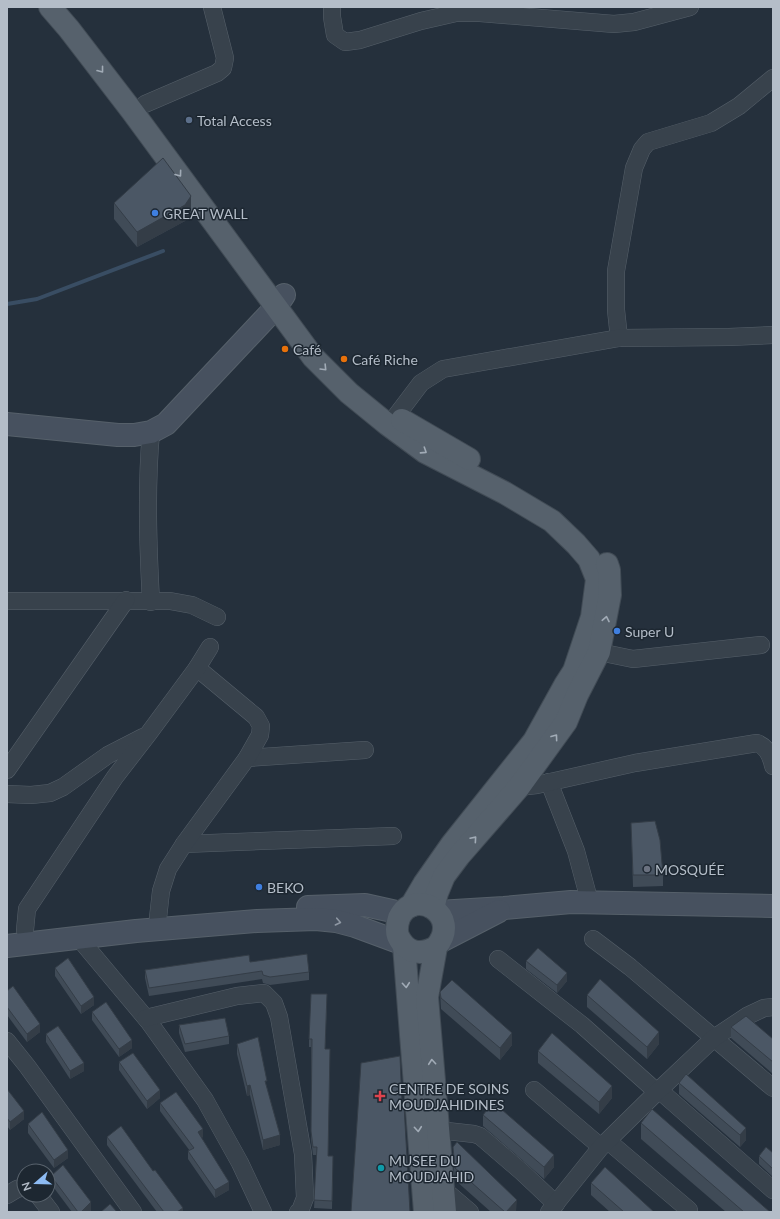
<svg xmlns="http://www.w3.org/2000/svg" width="780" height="1219" viewBox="0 0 780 1219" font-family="Lato,sans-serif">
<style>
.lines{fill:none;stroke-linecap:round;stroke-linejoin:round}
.stream{stroke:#394d63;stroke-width:4}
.minor-casing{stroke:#56606a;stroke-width:18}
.secondary-casing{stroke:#56606a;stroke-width:24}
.primary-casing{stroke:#414b55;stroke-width:24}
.minor{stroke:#38424c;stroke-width:17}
.secondary{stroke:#47515f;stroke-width:22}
.primary{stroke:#56616c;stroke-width:22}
.wall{fill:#404b57}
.shaded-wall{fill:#343d47}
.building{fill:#4b5765;stroke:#343d47}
.oneway{stroke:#a1abb6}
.oneway2{stroke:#8e97a3}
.service-dot{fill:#5c6f8a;stroke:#1d2731;stroke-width:1.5}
.shop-dot{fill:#3f7fe0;stroke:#1d2731;stroke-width:1.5}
.food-dot{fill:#e8710a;stroke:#1d2731;stroke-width:1.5}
.worship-dot{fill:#6b7280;stroke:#1d2731;stroke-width:1.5}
.health-dot{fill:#e0444e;stroke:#1d2731;stroke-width:1.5}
.culture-dot{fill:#0f9aa8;stroke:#1d2731;stroke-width:1.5}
.labels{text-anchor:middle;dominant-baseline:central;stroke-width:3;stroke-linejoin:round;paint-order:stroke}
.poi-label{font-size:14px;fill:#b4bdc8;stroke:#1d2731;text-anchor:start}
</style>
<rect width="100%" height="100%" fill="#25303c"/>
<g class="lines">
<path class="stream" d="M 7,304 L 37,299 L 163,251"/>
<defs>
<g id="minor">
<path d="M 332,7 L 332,17 L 335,35 L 345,42 L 360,40 L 421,21 L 456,13 L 480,13 L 614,24 L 634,22 L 690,7"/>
<path d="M 145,104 L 217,73 L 223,68 L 225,58 L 212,7"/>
<path d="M 619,338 L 616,310 L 616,271 L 634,168 L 642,149 L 648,142 L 711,123 L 739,106 L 773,78"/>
<path d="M 396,416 L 421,383 L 443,369 L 619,338 L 729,337 L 773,335"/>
<path d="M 151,432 C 146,488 148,545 151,602"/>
<path d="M 7,601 L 170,601 L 192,605 L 217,617"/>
<path d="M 599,652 L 633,659 L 761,645"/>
<path d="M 247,758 L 365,750"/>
<path d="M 7,770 L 126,600"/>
<path d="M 549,782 L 576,851 L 590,903"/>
<path d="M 519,787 L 537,785 L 635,763 L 757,743 C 767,747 771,755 773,766"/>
<path d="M 7,794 L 31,795 L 50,793 L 63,787 L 108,755 L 143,737"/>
<path d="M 184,844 L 393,836"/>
<path d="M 158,918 L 161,891 L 168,869 L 184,844 L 247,758 L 260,735 L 261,726 L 256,717 L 197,668"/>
<path d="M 25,930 L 27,909 L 115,777 L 149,733 L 197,668 L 210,647"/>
<path d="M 78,937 L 149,1022 L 205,1100 L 240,1163 L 263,1212"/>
<path d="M 593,939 L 630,967 L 773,1088"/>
<path d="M 498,959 L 582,1025 L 657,1092"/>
<path d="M 146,1018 L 237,996 L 264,993 L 274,1003 L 279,1017 L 303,1154 L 305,1198 L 300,1211 L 298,1212"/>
<path d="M 7,1041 L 27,1066 L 133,1212"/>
<path d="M 534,1090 L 601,1147"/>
<path d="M 659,1090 L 773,1190"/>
<path d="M 438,1130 L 474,1134 L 480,1136 L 522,1172 L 556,1204"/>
<path d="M 608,1141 L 689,1210"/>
<path d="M 442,1188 L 470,1212"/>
<path d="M 7,1195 L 17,1189 L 24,1187"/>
<path d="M 38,1195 L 51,1212"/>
<path d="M 549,1212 L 601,1147 L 659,1090 L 714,1038 L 747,1016 L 764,1008 L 773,1007"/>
</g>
<g id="secondary">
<path d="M 7,424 L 118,435 L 134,435 L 151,432 L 166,424 L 276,307 L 284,295"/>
<path d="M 308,907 L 365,905 L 401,913"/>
<path d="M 438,912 L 504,908 L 571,902 L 773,906"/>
<path d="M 441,941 L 499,911"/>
<path d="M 7,946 L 136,931 L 257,921 L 316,919 L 336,921 L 355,926 L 401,943"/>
</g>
<g id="primary">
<path d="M 50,7 L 69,29 L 132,111 L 313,357 L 349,393 L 387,424 L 425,452 L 505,493 L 552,521 L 576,544 L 589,559 L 597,579 L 592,617 L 574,671 L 565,685 L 534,741 L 452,844 L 424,884 L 411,906"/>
<path d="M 402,420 L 469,459"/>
<path d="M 433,908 L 437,893 L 444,876 L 459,856 L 519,787 L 566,722 L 577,695 L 599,652 L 610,595 L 609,570 L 607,564"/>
<path d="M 404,946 L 425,1212"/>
<path d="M 436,947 C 420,956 406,953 398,936 C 396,930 397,924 399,918 C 414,886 463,915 436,947 L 427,997 L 445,1212"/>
</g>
</defs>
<use href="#minor" class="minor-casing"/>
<use href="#secondary" class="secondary-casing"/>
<use href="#primary" class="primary-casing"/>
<use href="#minor" class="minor"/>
<use href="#secondary" class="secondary"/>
<use href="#primary" class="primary"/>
</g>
<g class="wall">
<path d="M 114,203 L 191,212 L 185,221 L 137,247 L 114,219 Z"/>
<path d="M 631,823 L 663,875 L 663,886 L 633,887 Z"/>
<path d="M 526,961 L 567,981 L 557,993 L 526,969 Z"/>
<path d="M 250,962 L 309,972 L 309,980 L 270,985 L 263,983 L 262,979 L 149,996 L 145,978 L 145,970 Z"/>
<path d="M 55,968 L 94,1005 L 81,1014 L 55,976 Z"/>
<path d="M 7,991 L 40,1032 L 27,1042 L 7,1015 Z"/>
<path d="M 440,992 L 512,1045 L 500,1060 L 441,1009 Z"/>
<path d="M 587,995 L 659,1044 L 647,1059 L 587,1007 Z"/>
<path d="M 327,1002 L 325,1049 L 328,1156 L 333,1164 L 332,1209 L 314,1208 L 317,1155 L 313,1155 L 311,1139 L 311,1047 L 309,1047 L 309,1039 Z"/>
<path d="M 92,1012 L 132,1048 L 119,1057 L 92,1020 Z"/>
<path d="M 179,1025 L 229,1036 L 229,1044 L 185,1052 L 179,1033 Z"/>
<path d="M 731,1027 L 773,1039 L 773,1074 L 731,1038 Z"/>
<path d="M 46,1034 L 84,1071 L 70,1079 L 46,1042 Z"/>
<path d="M 237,1044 L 267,1088 L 280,1145 L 263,1150 L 250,1095 L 247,1096 L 237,1054 Z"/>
<path d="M 538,1051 L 612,1098 L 599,1114 L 538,1063 Z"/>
<path d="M 119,1062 L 160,1098 L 147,1109 L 119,1070 Z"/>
<path d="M 679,1083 L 746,1140 L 740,1147 L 679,1094 Z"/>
<path d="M 7,1089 L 24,1119 L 10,1130 L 7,1126 Z"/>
<path d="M 160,1103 L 203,1137 L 201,1138 L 229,1190 L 215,1198 L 188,1159 L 188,1151 L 190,1151 L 160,1111 Z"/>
<path d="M 483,1115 L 554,1167 L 544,1179 L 483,1126 Z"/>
<path d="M 641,1123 L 770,1212 L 726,1212 L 641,1139 Z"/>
<path d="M 28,1124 L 68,1158 L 54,1168 L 28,1133 Z"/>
<path d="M 107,1137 L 153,1171 L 183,1212 L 157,1212 L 107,1145 Z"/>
<path d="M 453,1147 L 517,1212 L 491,1212 L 455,1180 L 453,1159 Z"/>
<path d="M 773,1153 L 773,1177 L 759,1164 L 759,1156 Z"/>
<path d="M 51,1176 L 91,1210 L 90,1212 L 72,1212 L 51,1184 Z"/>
<path d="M 591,1183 L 654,1212 L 610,1212 L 591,1195 Z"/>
</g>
<g class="shaded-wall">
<path d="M 191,196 L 191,212 L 185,221 L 137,247 L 137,232 Z"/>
<path d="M 567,973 L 567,981 L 557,993 L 557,985 Z"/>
<path d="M 94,997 L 94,1005 L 81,1014 L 81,1006 Z"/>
<path d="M 40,1024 L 40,1032 L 27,1042 L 27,1034 Z"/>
<path d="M 659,1032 L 659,1044 L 647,1059 L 647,1047 Z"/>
<path d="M 512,1033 L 512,1045 L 500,1060 L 500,1048 Z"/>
<path d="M 132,1040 L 132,1048 L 119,1057 L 119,1049 Z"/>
<path d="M 84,1063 L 84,1071 L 70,1079 L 70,1071 Z"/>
<path d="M 250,1085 L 250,1095 L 247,1096 L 247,1086 Z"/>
<path d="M 612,1086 L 612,1098 L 599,1114 L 599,1102 Z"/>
<path d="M 160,1090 L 160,1098 L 147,1109 L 147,1101 Z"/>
<path d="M 24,1111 L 24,1119 L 10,1130 L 10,1122 Z"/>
<path d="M 746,1128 L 746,1140 L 740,1147 L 740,1135 Z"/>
<path d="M 203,1129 L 203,1137 L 198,1140 L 198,1132 Z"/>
<path d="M 280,1135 L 280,1145 L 263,1150 L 263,1140 Z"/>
<path d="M 68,1150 L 68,1158 L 54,1168 L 54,1160 Z"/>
<path d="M 554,1155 L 554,1167 L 544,1179 L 544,1167 Z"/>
<path d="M 229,1182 L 229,1190 L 215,1198 L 215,1190 Z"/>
<path d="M 517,1200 L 516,1212 L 506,1212 Z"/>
<path d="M 91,1202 L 91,1210 L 90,1212 L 81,1212 Z"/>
<path d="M 183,1208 L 183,1212 L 177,1212 Z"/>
</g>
<g class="building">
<path d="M 163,158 L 191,196 L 185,205 L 137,232 L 114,203 Z"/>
<path d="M 655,821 L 660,840 L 663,875 L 633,875 L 631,823 Z"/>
<path d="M 538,948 L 567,973 L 557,985 L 526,961 Z"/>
<path d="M 307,954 L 309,972 L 270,977 L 263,975 L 262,971 L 149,988 L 145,970 L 249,955 L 250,962 Z"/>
<path d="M 68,958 L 94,997 L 81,1006 L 55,968 Z"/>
<path d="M 600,979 L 659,1032 L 647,1047 L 587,995 Z"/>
<path d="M 452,980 L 512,1033 L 500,1048 L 441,998 L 440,992 Z"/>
<path d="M 13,986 L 40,1024 L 27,1034 L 7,1007 L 7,991 Z"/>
<path d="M 311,994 L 327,994 L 325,1049 L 330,1049 L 328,1156 L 333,1156 L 332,1201 L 314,1200 L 317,1147 L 313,1147 L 311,1131 L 312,1039 L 309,1039 Z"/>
<path d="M 106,1002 L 132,1040 L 119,1049 L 92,1012 Z"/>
<path d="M 746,1016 L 773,1039 L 773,1062 L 731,1027 Z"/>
<path d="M 225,1018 L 229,1036 L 185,1044 L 179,1025 Z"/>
<path d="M 58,1026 L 84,1063 L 70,1071 L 46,1034 Z"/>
<path d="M 552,1033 L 612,1086 L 599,1102 L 538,1051 Z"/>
<path d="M 258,1037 L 267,1081 L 265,1081 L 280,1135 L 263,1140 L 250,1085 L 247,1086 L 237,1044 Z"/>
<path d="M 133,1053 L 160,1090 L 147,1101 L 119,1062 Z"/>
<path d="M 400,1056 L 402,1105 L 404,1105 L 410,1212 L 351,1212 L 361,1063 Z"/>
<path d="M 686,1074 L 746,1128 L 740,1135 L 679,1083 Z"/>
<path d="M 7,1089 L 24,1111 L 10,1122 L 7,1118 Z"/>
<path d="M 176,1092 L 203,1129 L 198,1132 L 229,1182 L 215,1190 L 188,1151 L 194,1148 L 160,1103 Z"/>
<path d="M 493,1102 L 554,1155 L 544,1167 L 483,1115 Z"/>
<path d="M 652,1109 L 770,1212 L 744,1212 L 641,1123 Z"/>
<path d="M 42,1112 L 68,1150 L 54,1160 L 28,1124 Z"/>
<path d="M 121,1126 L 153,1171 L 155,1170 L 183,1208 L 177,1212 L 164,1212 L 107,1137 Z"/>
<path d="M 457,1142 L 517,1200 L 506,1212 L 505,1212 L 455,1168 L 453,1147 Z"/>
<path d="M 766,1147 L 773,1153 L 773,1169 L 759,1156 Z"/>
<path d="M 63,1165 L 91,1202 L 81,1212 L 78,1212 L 51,1176 Z"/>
<path d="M 605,1167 L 654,1212 L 624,1212 L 591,1183 Z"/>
<path d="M 110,1204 L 117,1212 L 101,1212 Z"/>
</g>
<defs><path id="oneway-chevron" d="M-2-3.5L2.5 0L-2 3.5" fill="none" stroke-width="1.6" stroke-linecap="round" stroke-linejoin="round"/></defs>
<g class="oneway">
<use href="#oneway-chevron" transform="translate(101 70) rotate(52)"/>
<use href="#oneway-chevron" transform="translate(179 174) rotate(54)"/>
<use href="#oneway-chevron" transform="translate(324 368) rotate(46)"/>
<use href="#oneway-chevron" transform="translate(424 451) rotate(33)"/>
<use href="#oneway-chevron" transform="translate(606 619) rotate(-79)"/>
<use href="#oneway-chevron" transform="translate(555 737) rotate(-54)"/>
<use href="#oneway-chevron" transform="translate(474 839) rotate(-49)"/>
<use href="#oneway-chevron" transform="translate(406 985) rotate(85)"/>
<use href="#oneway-chevron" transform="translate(432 1062) rotate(-95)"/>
<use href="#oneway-chevron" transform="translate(418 1129) rotate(85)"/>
</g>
<use class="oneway2" href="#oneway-chevron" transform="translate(338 922) rotate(12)"/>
<circle class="service-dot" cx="189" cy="120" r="4"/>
<g class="shop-dot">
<circle cx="155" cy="213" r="4"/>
<circle cx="617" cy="631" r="4"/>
<circle cx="259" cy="887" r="4"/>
</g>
<g class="food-dot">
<circle cx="285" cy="349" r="4"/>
<circle cx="344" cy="359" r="4"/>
</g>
<circle class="worship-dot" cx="647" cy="869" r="4"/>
<path class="health-dot" d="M378 1090h4v4h4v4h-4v4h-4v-4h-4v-4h4z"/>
<circle class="culture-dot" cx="381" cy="1168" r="4"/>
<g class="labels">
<g class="poi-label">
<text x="197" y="120">Total Access</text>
<text x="163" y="213">GREAT WALL</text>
<text x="293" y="349">Café</text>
<text x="352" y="359">Café Riche</text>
<text x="625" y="631">Super U</text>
<text x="655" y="869">MOSQUÉE</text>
<text x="267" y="887">BEKO</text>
<text x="389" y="1088">CENTRE DE SOINS<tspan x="389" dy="16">MOUDJAHIDINES</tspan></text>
<text x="389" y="1160">MUSEE DU<tspan x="389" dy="16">MOUDJAHID</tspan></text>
</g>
</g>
<rect width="780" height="1219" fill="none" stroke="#b4bdc8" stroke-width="16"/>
<g transform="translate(36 1183) rotate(250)"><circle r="19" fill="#1d2731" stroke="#59636d"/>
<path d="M0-3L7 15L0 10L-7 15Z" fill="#8dbbf3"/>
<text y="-6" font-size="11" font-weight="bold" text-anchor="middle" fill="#b4bdc8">N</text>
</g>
</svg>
